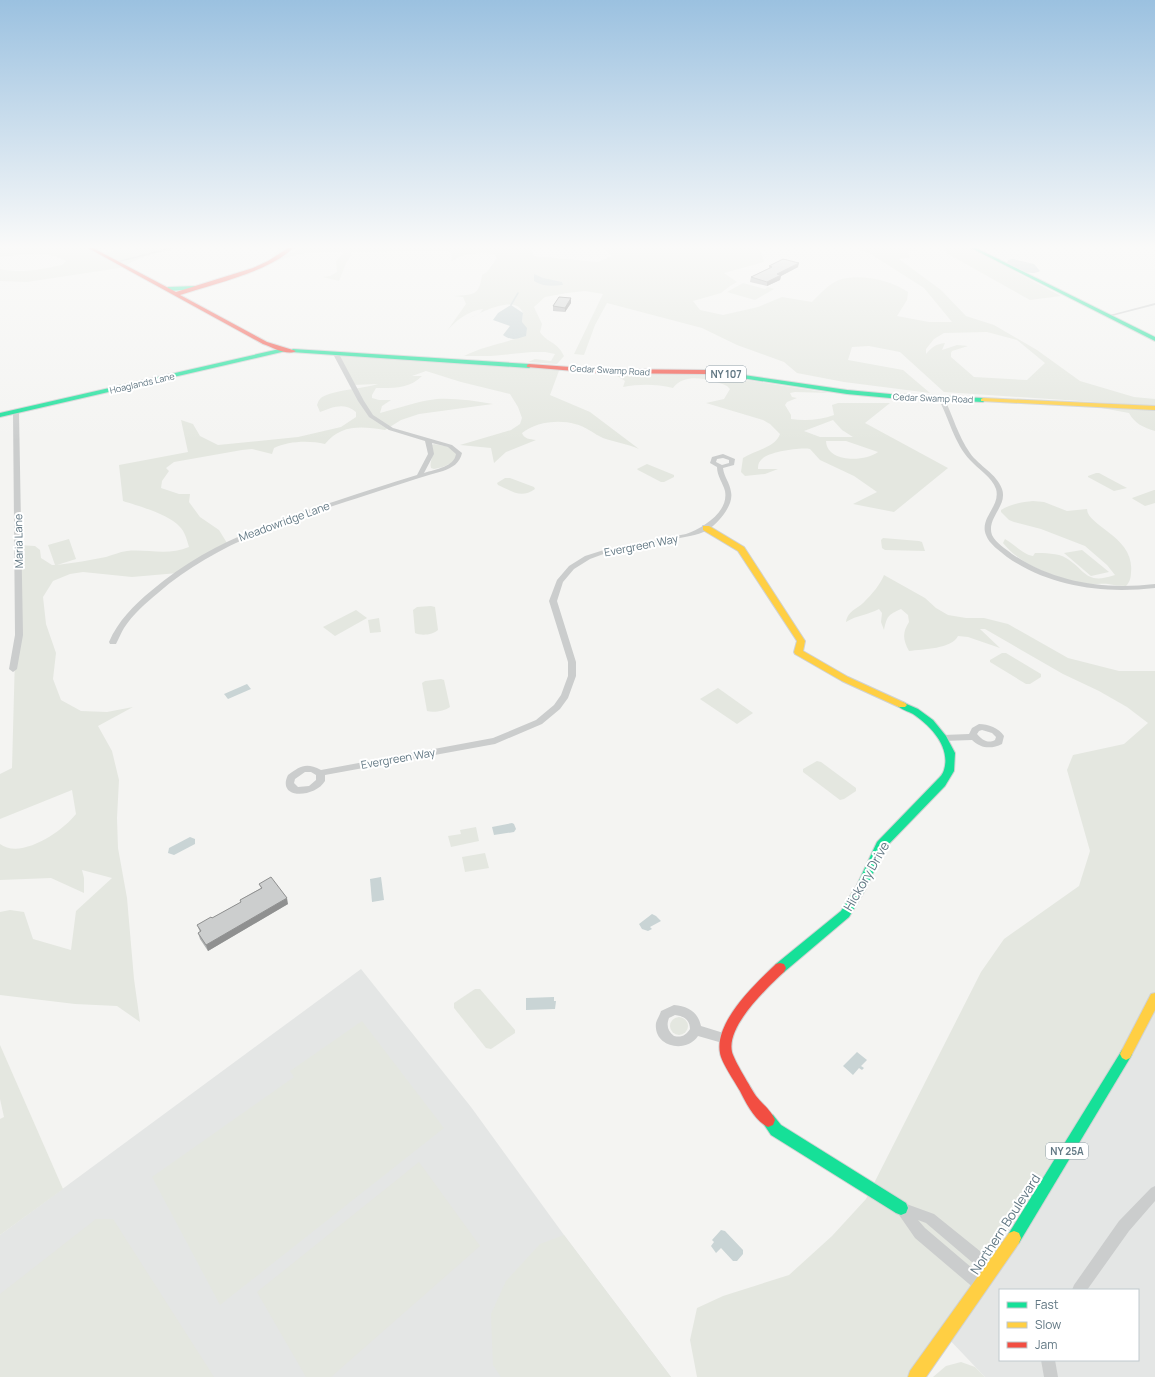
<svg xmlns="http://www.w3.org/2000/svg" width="1155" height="1377" viewBox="0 0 1155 1377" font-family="Manrope,sans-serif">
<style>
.built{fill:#e4e6e5;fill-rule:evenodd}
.green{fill:#e4e7e0;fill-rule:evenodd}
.water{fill:#c9d4d5}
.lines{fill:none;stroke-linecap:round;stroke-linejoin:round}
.stream{stroke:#c9d4d5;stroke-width:1.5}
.fast-casing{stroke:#d0d2d2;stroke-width:2}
.slow-casing{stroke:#d0d2d2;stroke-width:2}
.jam-casing{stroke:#d0d2d2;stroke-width:2}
.street{fill:#cbcdcd;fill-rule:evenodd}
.fast{fill:#16e098;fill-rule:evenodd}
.slow{fill:#ffcf43;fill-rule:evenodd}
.jam{fill:#f24e42;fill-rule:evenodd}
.wall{fill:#afb1b1}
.shaded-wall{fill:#8f9090}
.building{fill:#cccece;stroke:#8f9090}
.labels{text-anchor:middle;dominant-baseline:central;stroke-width:4;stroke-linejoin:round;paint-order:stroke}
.far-street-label{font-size:9px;fill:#627884;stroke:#fff}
.shield{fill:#fff;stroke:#91a0a9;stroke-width:1}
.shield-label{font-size:10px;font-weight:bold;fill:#627884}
.street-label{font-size:11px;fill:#627884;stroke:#fff}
.near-street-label{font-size:13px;fill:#627884;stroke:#fff}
</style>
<rect width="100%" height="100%" fill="#f4f4f2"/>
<g class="built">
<path d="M 361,969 L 471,1107 L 564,1235 L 671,1377 L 0,1377 L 0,1235 Z"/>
<path d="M 1155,998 L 1155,1377 L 985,1377 L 945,1335 ZM 1000,1290 L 1138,1290 L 1138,1360 L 1000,1360 Z"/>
</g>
<g class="green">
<path d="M 0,248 L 90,248 L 94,250 L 91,248 L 101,248 L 98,251 L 102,252 L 145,248 L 186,248 C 166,250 144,255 126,265 L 126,267 L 27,282 L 0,281 L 0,269 C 21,274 42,269 62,265 L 66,261 C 45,249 23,255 0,257 Z"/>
<path d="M 280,248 L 286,248 L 282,256 L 302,248 L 393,248 L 374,249 L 530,248 L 534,256 L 598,262 L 612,256 L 606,250 L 601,248 L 756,248 L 760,250 L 764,262 L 724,273 L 737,282 L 730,286 L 721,293 L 693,301 L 700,310 L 723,315 L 758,307 L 782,297 L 812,302 C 820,294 830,282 842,279 C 863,274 890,280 908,292 L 907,300 L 897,316 L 929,322 L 952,322 L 924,288 L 869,253 L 856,248 L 909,248 L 918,250 L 908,251 L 910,258 L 899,259 L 941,290 L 966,316 L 994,325 L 1037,350 L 1080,381 L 1134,397 L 1155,399 L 1155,406 L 944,392 L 900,352 L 869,346 L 852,347 L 848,360 L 903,370 L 930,393 L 844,382 L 797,373 L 784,362 L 737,345 L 702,328 L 607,303 L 595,325 L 584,355 L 574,354 L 603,294 L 585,291 L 567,293 L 545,297 L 534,307 L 542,324 L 540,332 C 547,343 557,341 564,356 L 557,364 L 528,362 L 535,359 L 551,361 L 555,354 L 545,352 L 532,352 L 491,356 L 464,356 C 483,346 506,343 526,335 C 525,331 523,327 522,323 C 522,320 523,317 523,314 C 518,293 480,313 470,318 L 480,313 L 483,309 C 468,311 456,320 447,331 L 466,304 L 463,297 L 454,296 C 473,294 479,297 482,275 L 487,272 L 497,258 L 494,254 C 480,252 462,253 451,262 L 452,256 L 451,253 L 447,251 L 351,252 L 351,256 L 346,263 L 339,281 L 323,277 L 330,276 L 337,272 L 336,261 L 344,252 C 314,252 299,251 271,264 L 272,256 ZM 987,332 L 1017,340 L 1045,363 L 1027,380 L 974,377 L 951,357 L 951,353 L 952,351 L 968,346 L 957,345 L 942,350 L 945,343 C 936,344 932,347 926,354 L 926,349 L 934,339 L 944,333 Z"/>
<path d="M 943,248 L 970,248 L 1061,296 L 1030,300 L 948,254 Z"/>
<path d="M 743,283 L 765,289 L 768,287 L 774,289 L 755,300 L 727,292 Z"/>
<path d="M 336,354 L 560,368 L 550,395 L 590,412 L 639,449 C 628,444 615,442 603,438 C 594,434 585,426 575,424 C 559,419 535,422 522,433 C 524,439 530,439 536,440 L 506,452 L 494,463 L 491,448 L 460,445 L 511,430 L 520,424 L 522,418 L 518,407 L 510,394 L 461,382 L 426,371 L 412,376 L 422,376 C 409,389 393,388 376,388 L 372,395 L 372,398 L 379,400 L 391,400 L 382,406 L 380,413 C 399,408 418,401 437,399 C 456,398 474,401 493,404 L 419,414 L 401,420 L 385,430 C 362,426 341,424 325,444 C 309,440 288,441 274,448 L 272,454 L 252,449 L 242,450 L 174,462 L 166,468 L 169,471 L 162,481 L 161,488 L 179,494 L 190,494 L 189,502 L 200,517 L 219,530 L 227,543 L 178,573 L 132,577 L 83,572 L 70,574 L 53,581 L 43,597 L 46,624 L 56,653 L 53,679 L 61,700 L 81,711 L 107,712 L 133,707 L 98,726 L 112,751 L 119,780 L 117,818 L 118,848 L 127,898 L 134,979 L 140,1022 L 117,1006 L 75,1004 L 0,995 L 0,912 L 10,910 L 24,912 L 33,939 L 71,950 L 76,911 L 112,878 L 82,870 L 84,878 L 84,893 L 51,878 L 0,880 L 0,844 C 21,860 63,831 76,814 L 72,790 L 0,819 L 0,774 L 12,768 L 18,545 L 35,546 L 40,550 L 41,558 L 52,565 L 55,565 L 48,545 L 69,539 L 76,559 L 57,565 C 74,563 90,560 106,557 C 113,555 119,552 127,551 C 148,549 168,556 189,547 C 187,540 185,532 180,527 C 169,514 138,506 123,501 L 119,465 L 188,452 L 181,420 L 193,424 L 200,436 L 218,445 L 298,437 L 341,427 L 356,417 L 356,412 C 344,402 333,407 320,412 L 317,405 C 318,403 318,401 320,399 C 326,391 366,388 378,384 L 353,385 Z"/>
<path d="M 700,373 L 830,393 L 795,392 L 790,393 L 792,397 L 797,398 L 787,402 L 785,405 L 791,415 L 791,419 C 805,421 821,420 834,415 L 832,405 L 838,403 L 890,403 L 865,423 L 948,468 L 894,512 L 853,504 L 877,492 L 854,476 L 820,460 L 810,449 C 800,447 767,452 761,460 C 758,463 758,466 758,469 L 778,469 L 765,474 L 745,476 L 741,472 L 743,458 C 754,451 776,447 780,434 L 770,424 L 763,420 L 706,403 L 724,399 L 730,389 L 727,386 C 712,379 684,372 673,388 C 656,384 640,384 623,387 L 625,381 L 614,374 ZM 833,420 L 842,430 L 853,437 L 820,437 L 804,431 ZM 826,441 L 846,441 L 878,452 C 865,462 827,463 826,441 Z"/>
<path d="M 1074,403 L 1155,408 L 1155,431 C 1144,428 1134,423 1129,413 Z"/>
<path d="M 434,444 L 450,447 L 457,453 L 455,461 L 443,467 L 434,469 L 431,468 C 429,461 435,456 432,445 Z"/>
<path d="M 647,464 L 674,475 L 674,477 L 664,482 L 661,482 L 638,470 L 637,469 Z"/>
<path d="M 1096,473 L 1099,473 L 1127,488 L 1114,491 L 1088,477 L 1088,476 Z"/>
<path d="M 505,478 L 510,478 L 534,487 L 535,489 C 521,499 512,491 498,485 L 497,483 Z"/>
<path d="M 1154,490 L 1155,490 L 1155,503 L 1145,506 L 1133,499 L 1132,498 Z"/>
<path d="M 1033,501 L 1044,502 L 1067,511 L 1087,509 C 1087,526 1135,537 1131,572 C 1131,577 1130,582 1126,586 C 1119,586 1114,585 1108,584 C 1102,583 1094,585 1087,584 C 1058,579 1021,566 1003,543 L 1005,539 C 1014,544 1024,555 1033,556 L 1035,553 C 1044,553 1058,553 1066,558 C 1087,571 1085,585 1115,575 L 1107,565 L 1085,546 L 1041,529 L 1014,522 L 1009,520 L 1001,512 L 1001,510 C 1010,504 1022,502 1033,501 Z"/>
<path d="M 883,538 L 919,541 L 922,542 L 925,551 L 885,550 L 882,548 L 881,540 Z"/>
<path d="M 1082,550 L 1109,572 L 1091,576 L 1064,553 Z"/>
<path d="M 884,575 L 925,598 L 936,608 L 948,615 L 966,618 L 984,618 L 1008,624 L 1068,658 L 1119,671 L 1155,671 L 1155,998 L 916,1377 L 697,1377 L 690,1340 L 697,1308 L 723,1296 L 789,1275 L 832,1236 L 866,1199 L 981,972 L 1004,939 L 1079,886 L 1090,851 L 1067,770 L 1073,755 L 1124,744 L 1148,723 L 1127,707 L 1099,691 L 1063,674 L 985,629 L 980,629 L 1000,648 L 968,637 L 958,636 C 952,649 923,649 909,651 C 903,640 902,633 909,622 L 908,615 L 901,609 C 888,615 887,616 884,630 L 881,622 L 882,613 L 879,609 C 868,615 857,615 846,622 C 848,610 858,609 865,601 C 872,594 880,585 884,575 Z"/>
<path d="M 431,606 L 435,607 L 438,630 C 433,635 421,636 415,633 L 413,610 L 417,607 Z"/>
<path d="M 356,610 L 367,618 L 335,636 L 323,627 Z"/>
<path d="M 379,618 L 381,632 L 370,633 L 368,620 Z"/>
<path d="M 1002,653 L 1006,653 L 1041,674 L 1041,677 L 1030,684 L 1026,684 L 990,662 L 990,660 Z"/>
<path d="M 441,679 L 444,680 L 450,707 C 445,711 433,713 427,711 L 422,683 L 425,681 Z"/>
<path d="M 718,688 L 753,713 L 737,724 L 700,699 Z"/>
<path d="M 817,761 L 821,762 L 856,788 L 856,791 L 844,799 L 840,800 L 803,772 L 803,769 Z"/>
<path d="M 476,827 L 479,841 L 451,847 L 448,836 L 461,834 L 460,830 Z"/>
<path d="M 485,853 L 489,868 L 465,872 L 462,857 Z"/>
<path d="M 475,989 L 480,989 L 515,1030 L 515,1033 L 491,1049 L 486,1048 L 454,1008 L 454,1003 Z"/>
<circle cx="679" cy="1026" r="9"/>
<path d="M 362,1021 L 444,1128 L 220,1305 L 152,1177 L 294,1077 L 290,1071 Z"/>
<path d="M 0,1045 L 63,1189 L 0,1235 L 0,1119 L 4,1117 L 0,1099 Z"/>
<path d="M 419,1162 L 480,1246 L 331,1377 L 306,1377 L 257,1292 Z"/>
<path d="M 96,1219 L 113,1219 L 214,1377 L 0,1377 L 0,1294 Z"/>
<path d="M 564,1235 L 671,1377 L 501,1377 L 493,1365 L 491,1314 L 506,1281 L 540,1244 Z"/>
<path d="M 961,1362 L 975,1367 L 985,1377 L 933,1377 L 946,1366 Z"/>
</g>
<g class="water">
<path d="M 1013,259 L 1034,264 L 1040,271 C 1029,277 1017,268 1007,263 L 1008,260 Z"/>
<path d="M 534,274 L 543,278 L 562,282 L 563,285 C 553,286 543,287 534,281 Z"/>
<path d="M 511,305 L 523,313 L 522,322 L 527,328 L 526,336 C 517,339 511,341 503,335 L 510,326 L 493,320 L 498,313 Z"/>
<path d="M 247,684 L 251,689 L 228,699 L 224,694 Z"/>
<path d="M 512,823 L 514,824 L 516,829 L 514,832 L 494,835 L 492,827 Z"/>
<path d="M 190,837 L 195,839 L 195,844 L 174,855 L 168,853 L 169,848 Z"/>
<path d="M 381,877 L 384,900 L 372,902 L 370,879 Z"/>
<path d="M 652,914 L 656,916 L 661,921 L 650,927 L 652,929 L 648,931 L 642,929 L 639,924 Z"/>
<path d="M 554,997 L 554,1001 L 556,1001 L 555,1009 L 526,1010 L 526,998 Z"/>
<path d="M 857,1052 L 867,1060 L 861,1066 L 864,1068 L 862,1070 L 859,1068 L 853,1075 L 843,1066 Z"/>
<path d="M 721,1230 L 725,1231 L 743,1250 L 743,1254 L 737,1261 L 733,1261 L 721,1248 L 716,1253 L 711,1246 L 714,1242 L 712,1240 Z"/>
</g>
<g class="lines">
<path class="stream" d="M 511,305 L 518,293"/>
<defs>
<g id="fast">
<path d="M 971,248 L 976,248 L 1155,337 L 1155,341 Z"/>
<path d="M 196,286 L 199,288 L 198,289 L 168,291 L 165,289 L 168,287 Z"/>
<path d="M 284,348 L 287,350 L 286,351 L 0,417 L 0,413 Z"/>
<path d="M 293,349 L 529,364 L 532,366 L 529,368 L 291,352 L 290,351 Z"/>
<path d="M 737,374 L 847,390 L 890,394 L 983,398 L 986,400 L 983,402 L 890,398 L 847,394 L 735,377 L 734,376 Z"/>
<path d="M 902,702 L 918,709 L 933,720 L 946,736 L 955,753 L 954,771 L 945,786 L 885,848 L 865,890 L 849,917 L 784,972 L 780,973 L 776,972 L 774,968 L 776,964 L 841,911 L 857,885 L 877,842 L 937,780 C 940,777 943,774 944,770 C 951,747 931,726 913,714 C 908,711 901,710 897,705 L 899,703 Z"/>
<path d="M 1126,1048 L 1130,1050 L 1132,1054 L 1130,1058 L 1019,1243 L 1014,1245 L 1009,1243 L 1007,1238 L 1009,1233 L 1122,1050 Z"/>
<path d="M 768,1113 L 773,1115 L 781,1125 L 906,1203 L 908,1208 L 906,1213 L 901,1215 L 896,1213 L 771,1135 L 761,1120 L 763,1115 Z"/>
</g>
<g id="slow">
<path d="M 983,398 L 1155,406 L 1155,410 L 981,401 L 981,399 Z"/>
<path d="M 703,526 L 709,526 L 744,547 L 805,641 L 803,651 L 848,677 L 905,703 L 907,705 L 905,707 L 899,707 L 842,681 L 795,654 L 794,652 L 797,641 L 738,551 L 703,530 Z"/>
<path d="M 1155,993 L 1155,1010 L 1130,1058 L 1126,1060 L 1122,1058 L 1120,1054 L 1122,1050 L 1151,994 Z"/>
<path d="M 1014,1231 L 1019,1233 L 1021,1238 L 1019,1243 L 926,1377 L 908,1377 L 910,1371 L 1009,1233 Z"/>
</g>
<g id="jam">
<path d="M 88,248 L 93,248 L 176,292 L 253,268 L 268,261 L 288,248 L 293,248 C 269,272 212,284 180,295 L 267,342 L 296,351 C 287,356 272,347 263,344 Z"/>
<path d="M 529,364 L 598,369 L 706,370 L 737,374 L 740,376 L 737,378 L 706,374 L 598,373 L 527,367 L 527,365 Z"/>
<path d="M 780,963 L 784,964 L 786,968 L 784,972 C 767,988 726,1026 732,1052 C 734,1060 751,1088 756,1096 C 762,1104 771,1110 775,1120 L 773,1125 L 768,1127 C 755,1121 746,1103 740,1091 C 735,1082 721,1062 720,1053 C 714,1022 756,983 776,964 Z"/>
</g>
</defs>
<use href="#fast" class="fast-casing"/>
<use href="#slow" class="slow-casing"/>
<use href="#jam" class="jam-casing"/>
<g class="street">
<path d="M 168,248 L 174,248 L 116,263 L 114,262 Z"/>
<path d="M 1155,303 L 1155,305 L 1108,317 L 1106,316 Z"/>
<path d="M 334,353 L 339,354 L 364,401 L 373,415 L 393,428 L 452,445 L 462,453 C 460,463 452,468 443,471 C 410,480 377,492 345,502 C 278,524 212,546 158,593 C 146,603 133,614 124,628 C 121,633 119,638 116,644 L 110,644 L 109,642 C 118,621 134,605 151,591 C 206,544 269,522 336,501 C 363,492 390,483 417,475 L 428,454 L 425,441 L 389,430 L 369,417 L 358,401 L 333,354 ZM 432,443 L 448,447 L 456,454 C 454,467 436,469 424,473 L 434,454 Z"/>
<path d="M 939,397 L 944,398 C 953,416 958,436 970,453 C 979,466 997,474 1002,489 C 1008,506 986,518 992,535 C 996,543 1006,549 1012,554 C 1055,583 1105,590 1155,584 L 1155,588 C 1103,594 1050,587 1007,557 C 1000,551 989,544 986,535 C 979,518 1001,506 996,489 C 992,477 978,469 970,460 C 954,443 949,418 938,398 Z"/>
<path d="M 16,410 L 19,412 L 23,635 L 17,669 L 13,672 L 9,669 L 15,635 L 13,412 Z"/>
<path d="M 723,454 L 735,459 L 734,465 L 723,468 C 724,477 730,483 731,492 C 734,505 719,522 708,530 C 702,533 696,535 690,536 L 609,552 L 590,559 L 574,569 L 563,582 L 557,601 L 576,662 L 576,676 L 568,698 L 560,709 L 542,724 L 495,744 L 325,775 L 325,781 C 315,798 276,800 288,775 C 300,766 306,762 321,770 L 493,738 L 536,720 L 554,705 L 561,695 L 568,676 L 568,662 L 549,601 L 557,580 L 569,566 L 585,556 L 607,549 L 686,534 C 703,528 729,512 725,491 C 723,483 717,476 717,467 L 710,463 L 712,457 ZM 723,458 L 729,460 L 729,463 L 722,465 L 716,462 L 717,459 ZM 305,772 L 311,772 L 316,775 L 316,780 L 309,786 L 298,787 L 294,783 L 295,779 Z"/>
<path d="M 979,724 C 988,724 999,728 1004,736 L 1002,744 C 992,749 981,749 972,740 L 943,741 L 940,740 L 939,738 L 940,736 L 943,735 L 969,734 L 972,728 ZM 982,730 L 992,733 L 996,737 L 995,740 C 988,744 982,740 977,734 L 979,731 Z"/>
<path d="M 674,1005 C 688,1006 698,1012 701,1026 L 730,1035 L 732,1039 L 730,1043 L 726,1044 L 698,1036 C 686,1054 653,1047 656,1023 C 657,1019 660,1015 661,1011 ZM 675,1015 C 684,1016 690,1020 690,1029 C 686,1035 682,1038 674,1036 C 668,1031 666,1026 669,1018 Z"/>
<path d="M 1155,1186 L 1155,1201 L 1129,1231 L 1087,1290 L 1072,1290 L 1074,1285 L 1119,1221 L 1151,1188 Z"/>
<path d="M 901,1202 L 934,1214 L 996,1264 L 998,1269 L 996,1274 L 991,1276 L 986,1274 L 926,1223 L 918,1220 L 925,1228 L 985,1279 L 987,1284 L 985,1289 L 980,1291 L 975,1289 L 915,1238 L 897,1212 L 895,1208 L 897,1204 Z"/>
<path d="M 1041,1360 L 1055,1360 L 1058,1377 L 1044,1377 Z"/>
</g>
<use href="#fast" class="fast"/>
<use href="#slow" class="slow"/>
<use href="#jam" class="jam"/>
</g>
<g class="wall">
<path d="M 769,266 L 798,267 L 781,276 L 780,280 L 767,286 L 750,282 L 751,277 L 769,268 Z"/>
<path d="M 571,298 L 571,303 L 565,312 L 553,311 L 553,306 Z"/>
<path d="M 259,884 L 288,904 L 208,951 L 200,939 L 198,933 L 200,932 L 197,925 L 212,918 L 241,902 L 240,900 L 261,888 Z"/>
</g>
<g class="shaded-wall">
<path d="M 799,263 L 798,267 L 781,276 L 780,280 L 767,286 L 767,282 L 777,274 Z"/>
<path d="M 571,298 L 571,303 L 565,312 L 565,308 Z"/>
<path d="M 287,898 L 288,904 L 208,951 L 206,945 Z"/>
</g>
<g class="building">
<path d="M 783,259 L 799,263 L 777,274 L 781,275 L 767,282 L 751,277 L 772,267 L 769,266 Z"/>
<path d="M 559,297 L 571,298 L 565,308 L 553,306 Z"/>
<path d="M 271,877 L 287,898 L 206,945 L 198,933 L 201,931 L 197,925 L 211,917 L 212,918 L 241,902 L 240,900 L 262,888 L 259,884 Z"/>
</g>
<linearGradient id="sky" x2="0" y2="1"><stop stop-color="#9bc1e0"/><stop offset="0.56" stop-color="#fafaf9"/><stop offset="1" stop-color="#fafaf9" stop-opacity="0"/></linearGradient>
<rect width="1155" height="441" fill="url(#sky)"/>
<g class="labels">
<g class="far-street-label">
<text transform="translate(610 370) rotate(3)">Cedar Swamp Road</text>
<text transform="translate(142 383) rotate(-13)">Hoaglands Lane</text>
<text transform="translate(933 398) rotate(2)">Cedar Swamp Road</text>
</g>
<g class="shield">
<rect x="706" y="366" width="40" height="16" rx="3"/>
<rect x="1046" y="1143" width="42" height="16" rx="3"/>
</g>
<g class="shield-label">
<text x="726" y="374">NY 107</text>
<text x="1067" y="1151">NY 25A</text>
</g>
<g class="street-label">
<text transform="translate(284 521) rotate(-20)">Meadowridge Lane</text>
<text transform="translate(18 541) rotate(-91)">Maria Lane</text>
<text transform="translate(641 545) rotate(-11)">Evergreen Way</text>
<text transform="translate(398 758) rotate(-10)">Evergreen Way</text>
</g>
<g class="near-street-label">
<text transform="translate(866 876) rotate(-60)">Hickory Drive</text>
<text transform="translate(1005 1224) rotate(-57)">Northern Boulevard</text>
</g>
</g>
<rect x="999" y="1289" width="140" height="72" fill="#ffffff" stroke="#c0c9ce"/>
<rect x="1007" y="1302" width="20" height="6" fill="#16e098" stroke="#c0c9ce"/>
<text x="1035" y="1309" font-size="12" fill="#627884">Fast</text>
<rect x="1007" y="1322" width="20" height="6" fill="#ffcf43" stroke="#c0c9ce"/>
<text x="1035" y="1329" font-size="12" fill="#627884">Slow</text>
<rect x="1007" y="1342" width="20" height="6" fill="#f24e42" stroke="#c0c9ce"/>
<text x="1035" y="1349" font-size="12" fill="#627884">Jam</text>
</svg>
